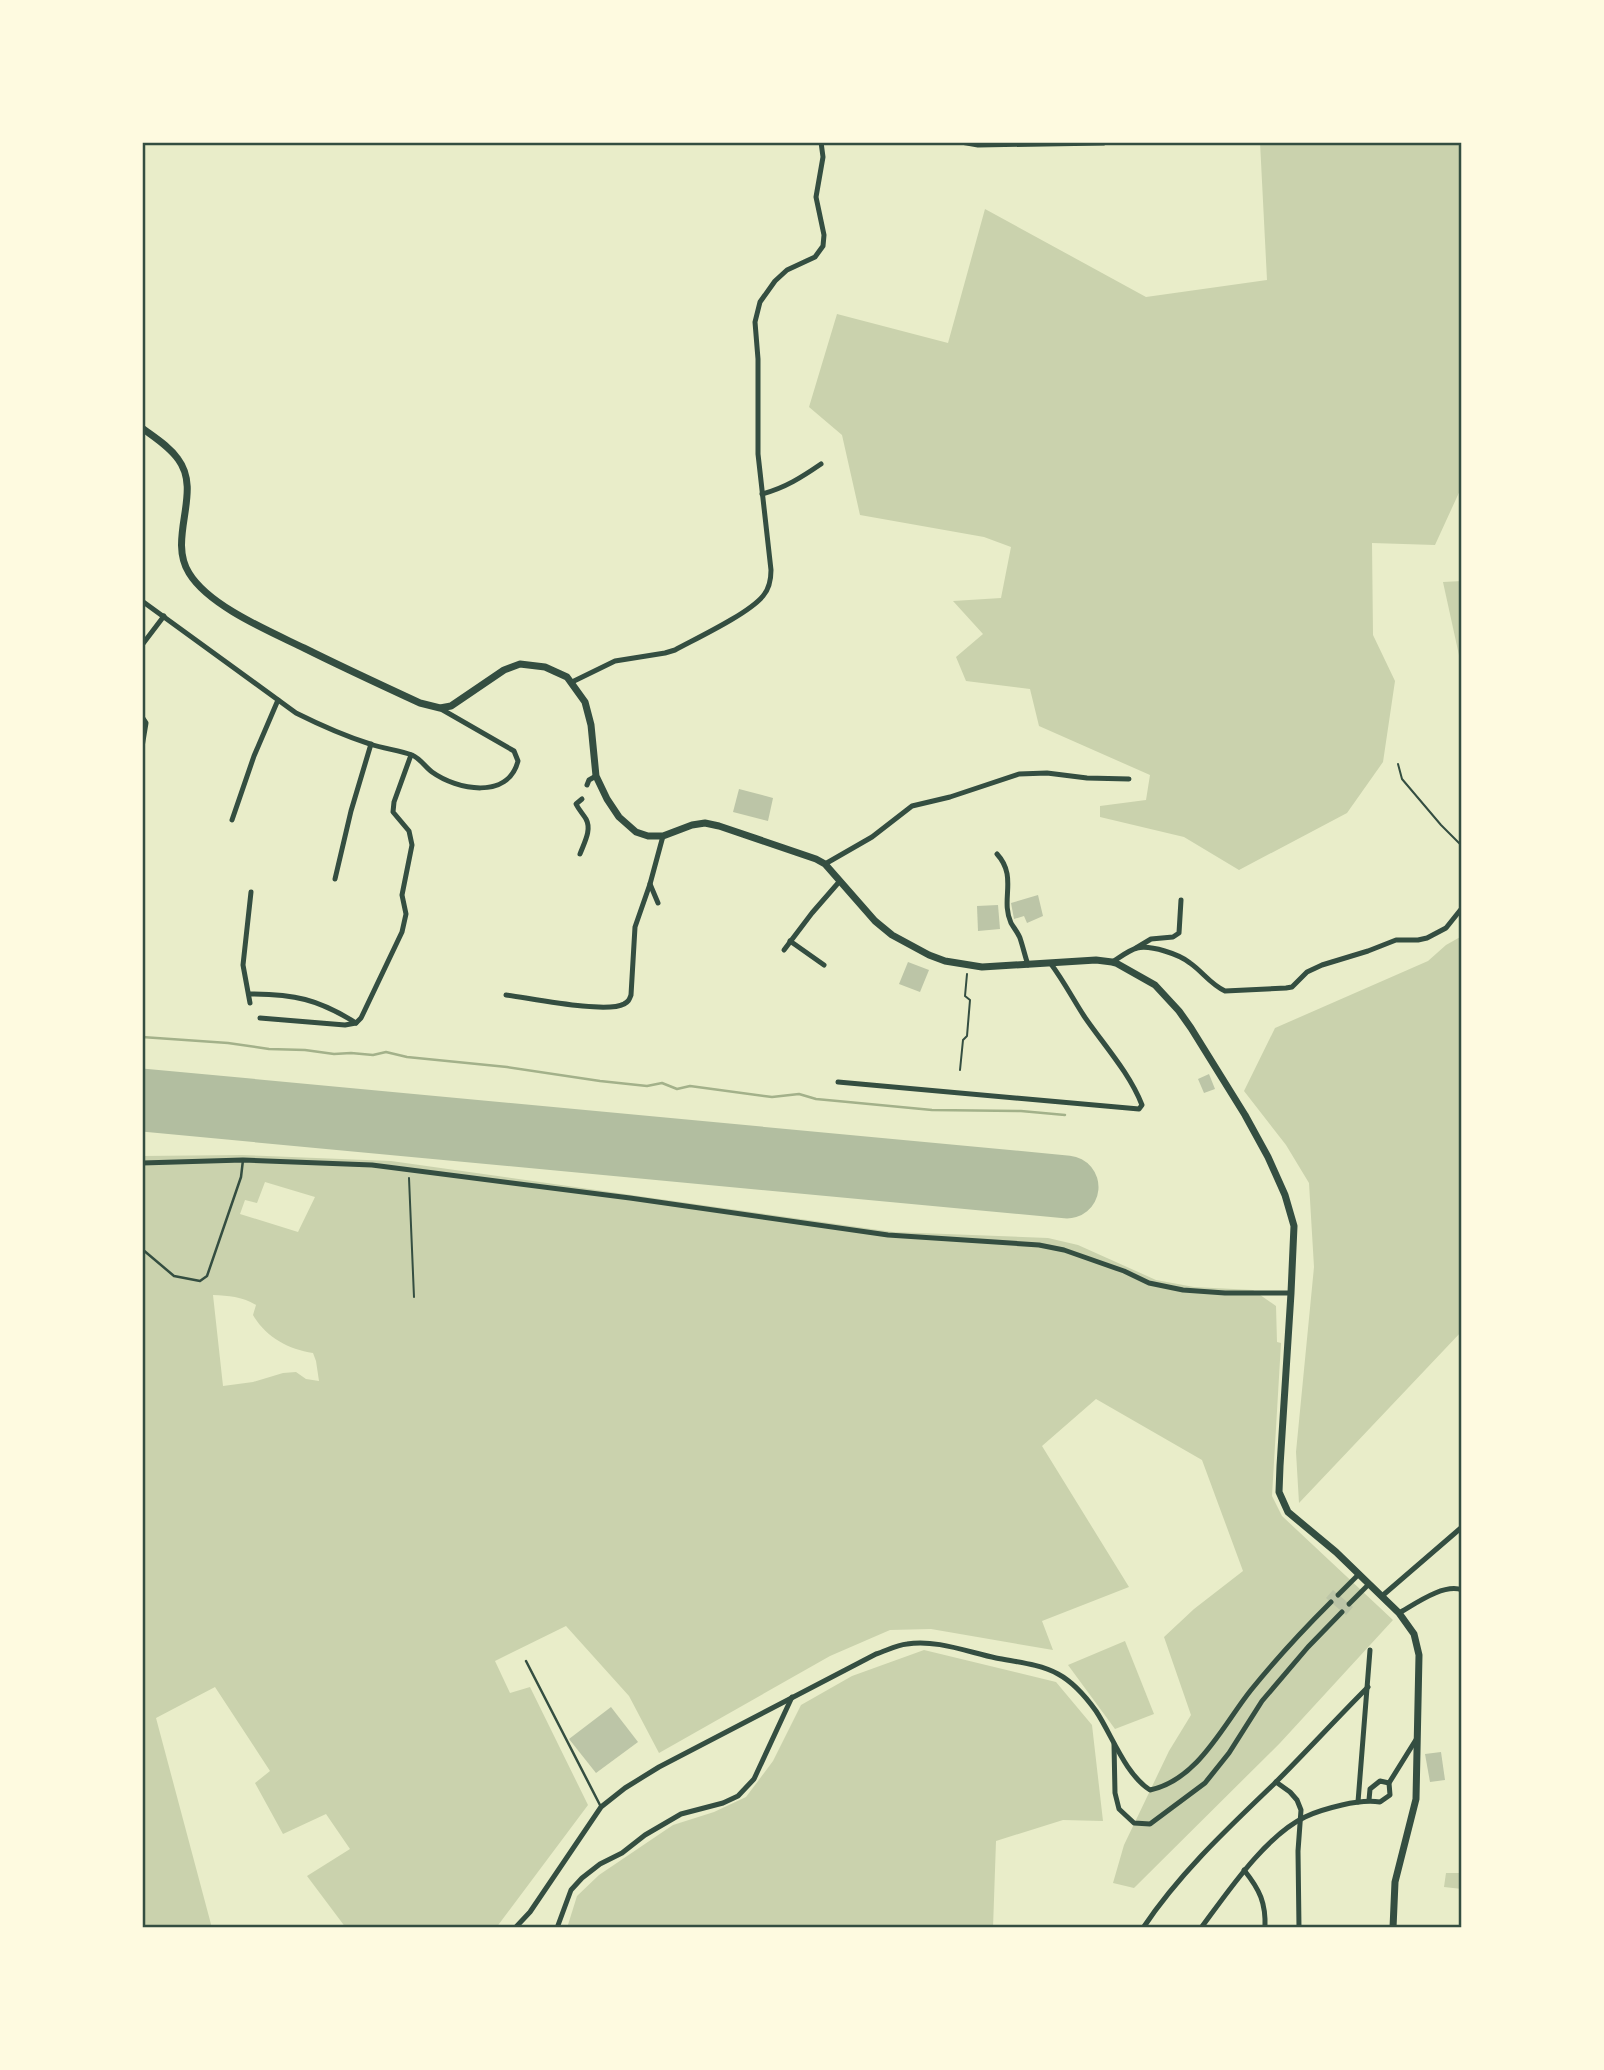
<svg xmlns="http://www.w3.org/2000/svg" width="1604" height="2070" viewBox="0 0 1604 2070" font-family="Lato,sans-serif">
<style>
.green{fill:#cad2ad;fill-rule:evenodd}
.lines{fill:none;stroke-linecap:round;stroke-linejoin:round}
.stream{stroke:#a3b18a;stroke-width:2.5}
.runway{stroke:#b2bea0;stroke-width:63}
.building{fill:#bcc5a7}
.path{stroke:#344e41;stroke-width:2}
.service{stroke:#344e41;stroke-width:2.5}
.minor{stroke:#344e41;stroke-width:5}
.secondary{stroke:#344e41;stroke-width:7}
.neatline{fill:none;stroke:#344e41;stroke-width:2.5}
</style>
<rect width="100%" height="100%" fill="#e9edc9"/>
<g class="green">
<path d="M 1260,142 L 1462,142 L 1462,486 L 1435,545 L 1372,543 L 1373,635 L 1395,681 L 1383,762 L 1347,813 L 1239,870 L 1184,837 L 1100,817 L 1100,806 L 1146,800 L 1150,775 L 1039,726 L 1030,689 L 966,681 L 956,657 L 983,634 L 953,601 L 1001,598 L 1011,547 L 984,537 L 860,515 L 842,435 L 809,407 L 837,314 L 948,343 L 985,209 L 1146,297 L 1267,280 Z"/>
<path d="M 1462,581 L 1462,669 L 1443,582 Z"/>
<path d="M 1462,936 L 1462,1331 L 1299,1503 L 1296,1452 L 1314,1267 L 1309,1183 L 1286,1145 L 1244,1091 L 1275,1028 L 1428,961 L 1446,945 Z"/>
<path d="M 242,1155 L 391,1161 L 893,1232 L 1048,1238 L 1078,1245 L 1156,1280 L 1194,1287 L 1253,1290 L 1276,1306 L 1277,1342 L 1281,1343 L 1272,1496 L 1282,1516 L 1393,1620 L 1280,1743 L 1134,1888 L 1113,1883 L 1124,1845 L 1169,1751 L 1191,1715 L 1164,1637 L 1194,1609 L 1243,1571 L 1202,1460 L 1096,1399 L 1042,1446 L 1129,1587 L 1042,1621 L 1053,1650 L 931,1629 L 890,1630 L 830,1656 L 659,1753 L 629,1696 L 566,1626 L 495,1661 L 510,1693 L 530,1687 L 588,1805 L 496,1928 L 346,1928 L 307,1876 L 350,1849 L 326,1814 L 283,1834 L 255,1783 L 270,1771 L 215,1687 L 156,1718 L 212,1928 L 142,1928 L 142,1156 ZM 265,1182 L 315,1197 L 298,1232 L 240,1214 L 245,1200 L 257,1203 ZM 213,1295 C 229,1296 241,1296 256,1305 L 253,1315 C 266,1337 288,1349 313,1353 L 316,1361 L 319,1381 L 306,1379 L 296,1372 L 283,1373 L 253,1382 L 223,1386 Z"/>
<path d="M 1125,1641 L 1154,1714 L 1115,1729 L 1068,1665 Z"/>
<path d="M 924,1650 L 1056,1682 L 1092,1725 L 1103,1821 L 1063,1820 L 996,1841 L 993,1928 L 567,1928 L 577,1896 L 599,1875 L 673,1825 L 714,1812 L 746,1797 L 773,1761 L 801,1705 L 852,1676 Z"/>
<path d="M 1446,1873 L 1462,1873 L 1462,1889 L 1444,1887 Z"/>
</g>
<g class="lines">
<path class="stream" d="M 142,1037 L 228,1043 L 269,1049 L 305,1050 L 334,1054 L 351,1053 L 373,1055 L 386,1052 L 407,1057 L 507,1067 L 600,1081 L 647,1086 L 662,1083 L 677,1089 L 690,1086 L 772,1097 L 799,1094 L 816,1099 L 848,1102 L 932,1110 L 1021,1111 L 1065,1115"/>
<path class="runway" d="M 142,1100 L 1067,1187"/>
</g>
<g class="building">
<path d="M 739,789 L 773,798 L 768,821 L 733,812 Z"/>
<path d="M 1038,895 L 1043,916 L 1027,923 L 1024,916 L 1014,919 L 1011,903 Z"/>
<path d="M 998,905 L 1000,929 L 978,931 L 977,906 Z"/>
<path d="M 908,962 L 929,970 L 920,992 L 899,984 Z"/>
<path d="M 1209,1074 L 1215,1089 L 1204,1093 L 1198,1079 Z"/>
<path d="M 1333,1590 L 1353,1607 L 1346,1615 L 1326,1598 Z"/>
<path d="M 611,1707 L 638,1742 L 596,1773 L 569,1739 Z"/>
<path d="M 1441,1752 L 1445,1780 L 1430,1782 L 1425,1754 Z"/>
</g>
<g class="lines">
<g class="path">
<path d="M 1398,764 L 1402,779 L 1441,825 L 1462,846"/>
<path d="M 960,1070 L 963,1040 L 967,1036 L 970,1000 L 965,996 L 967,974"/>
<path d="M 409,1178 L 414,1297"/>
</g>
<g class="service">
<path d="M 142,1249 L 174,1276 L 200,1281 L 207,1276 L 241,1177 L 243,1160"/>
<path d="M 526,1661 L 601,1807"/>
</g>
<g class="minor">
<path d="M 961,142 L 978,145 L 1104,143"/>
<path d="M 762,494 C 785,488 802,477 821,464"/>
<path d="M 142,601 L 296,713 C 320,725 345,736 370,744 C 384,749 399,750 412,755 C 421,759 425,767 432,772 C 457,790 508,800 518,761 L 514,751 L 441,709"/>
<path d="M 142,645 L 164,616"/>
<path d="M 572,682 L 615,661 L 665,653 L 675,650 C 697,638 748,614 763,596 C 769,589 771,580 771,570 L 758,454 L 758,359 L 755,322 L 760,302 L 775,281 L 787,270 L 815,257 L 823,246 L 824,235 L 816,197 L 823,157 L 821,142"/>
<path d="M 142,717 L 146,723 L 142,747"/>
<path d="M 587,785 L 589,780 L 596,776"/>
<path d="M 232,820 L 254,756 L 278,700"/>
<path d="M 580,854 C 584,843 592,830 586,819 C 583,814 579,810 576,804 L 582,799"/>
<path d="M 997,854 C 1018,877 1000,899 1011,923 C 1014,928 1018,933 1020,938 C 1023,947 1025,956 1028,965"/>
<path d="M 825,864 L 872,837 L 912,806 L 950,797 L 1019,774 L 1047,773 L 1087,778 L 1129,779"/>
<path d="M 335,879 L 351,811 L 371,744"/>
<path d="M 650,884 L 658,903"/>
<path d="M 790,941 L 824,965"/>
<path d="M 1136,948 L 1151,939 L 1173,937 L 1179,933 L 1181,900"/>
<path d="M 784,950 L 812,913 L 839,882"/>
<path d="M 1112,962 C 1119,958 1129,950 1137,948 C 1151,945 1179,954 1190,963 C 1203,972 1210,984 1225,991 L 1286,988 L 1292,987 L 1307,972 L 1322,965 L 1368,951 L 1396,940 L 1418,940 L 1427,938 L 1446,928 L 1462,908"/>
<path d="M 249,994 C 294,994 318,999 356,1023"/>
<path d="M 506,995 C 530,998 606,1014 624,1004 C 629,1001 629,1000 631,995 L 635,927 L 650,884 L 663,836"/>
<path d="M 250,1003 L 243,965 L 251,892"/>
<path d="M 260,1018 L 345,1025 L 356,1023 L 361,1018 L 402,932 L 406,914 L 402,895 L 412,845 L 409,831 L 393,812 L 394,802 L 411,755"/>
<path d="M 838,1082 L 1139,1109 L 1142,1105 C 1129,1072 1103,1044 1084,1016 C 1073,999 1063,980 1051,964"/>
<path d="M 142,1163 L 243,1160 L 372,1165 L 630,1198 L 888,1235 L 1039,1245 L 1064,1250 L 1124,1271 L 1149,1283 L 1183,1290 L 1225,1293 L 1291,1293"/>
<path d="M 1338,1595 L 1359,1574"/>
<path d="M 1382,1596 L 1462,1527"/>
<path d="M 1349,1604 L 1369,1584"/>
<path d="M 1399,1613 C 1415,1604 1444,1583 1462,1590"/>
<path d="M 1114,1744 L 1115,1793 L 1119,1809 L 1134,1823 L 1150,1824 L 1205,1783 L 1229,1753 L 1262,1701 L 1308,1647 L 1342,1612"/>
<path d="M 1276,1782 L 1290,1792 L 1297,1800 L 1301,1810 L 1298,1851 L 1299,1928"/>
<path d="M 1369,1800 L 1370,1789 L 1380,1781 L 1389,1783"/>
<path d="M 1358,1802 L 1370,1650"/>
<path d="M 1244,1870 C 1260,1890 1266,1903 1265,1928"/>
<path d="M 515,1928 L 530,1912 L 601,1807 L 625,1788 L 659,1767 L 876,1654 C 886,1651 896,1645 907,1644 C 935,1639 968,1652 996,1658 C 1016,1662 1040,1664 1058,1674 C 1073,1682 1086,1697 1096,1711 C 1112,1735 1125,1774 1150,1790 C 1198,1780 1223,1725 1251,1690 C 1276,1659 1303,1630 1331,1602"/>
<path d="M 557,1928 L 571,1890 L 582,1878 L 600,1864 L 622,1853 L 645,1835 L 681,1814 L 723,1803 L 738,1796 L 754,1779 L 792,1697"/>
<path d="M 1143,1928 C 1179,1874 1227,1829 1274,1784 C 1306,1752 1336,1719 1368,1687"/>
<path d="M 1201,1928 C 1227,1893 1265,1836 1305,1817 C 1317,1811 1329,1808 1342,1805 C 1355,1802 1366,1800 1380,1802 L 1390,1795 L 1389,1783 L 1417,1738"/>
</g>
<path class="secondary" d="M 142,428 C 154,437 169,446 178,459 C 203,492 167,538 189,573 C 209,606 269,631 304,648 C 342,667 381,685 420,703 L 440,708 L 451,706 L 504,670 L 520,664 L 545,667 L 567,677 L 585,702 L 591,725 L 596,776 L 607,799 L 619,817 L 636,832 L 648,836 L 663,836 L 692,825 L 705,823 L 719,826 L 816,859 L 825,864 L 875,921 L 892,935 L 929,955 L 945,961 L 982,967 L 1096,960 L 1112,962 L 1116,963 L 1155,985 L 1179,1011 L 1191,1028 L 1245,1115 L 1268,1157 L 1285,1195 L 1294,1226 L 1291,1293 L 1280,1466 L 1279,1492 L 1288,1512 L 1336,1552 L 1399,1613 L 1414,1634 L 1419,1655 L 1416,1799 L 1395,1882 L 1393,1928"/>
</g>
<rect width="1604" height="2070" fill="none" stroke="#fefae0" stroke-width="287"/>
<rect x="144" y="144" width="1316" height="1782" class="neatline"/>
</svg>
